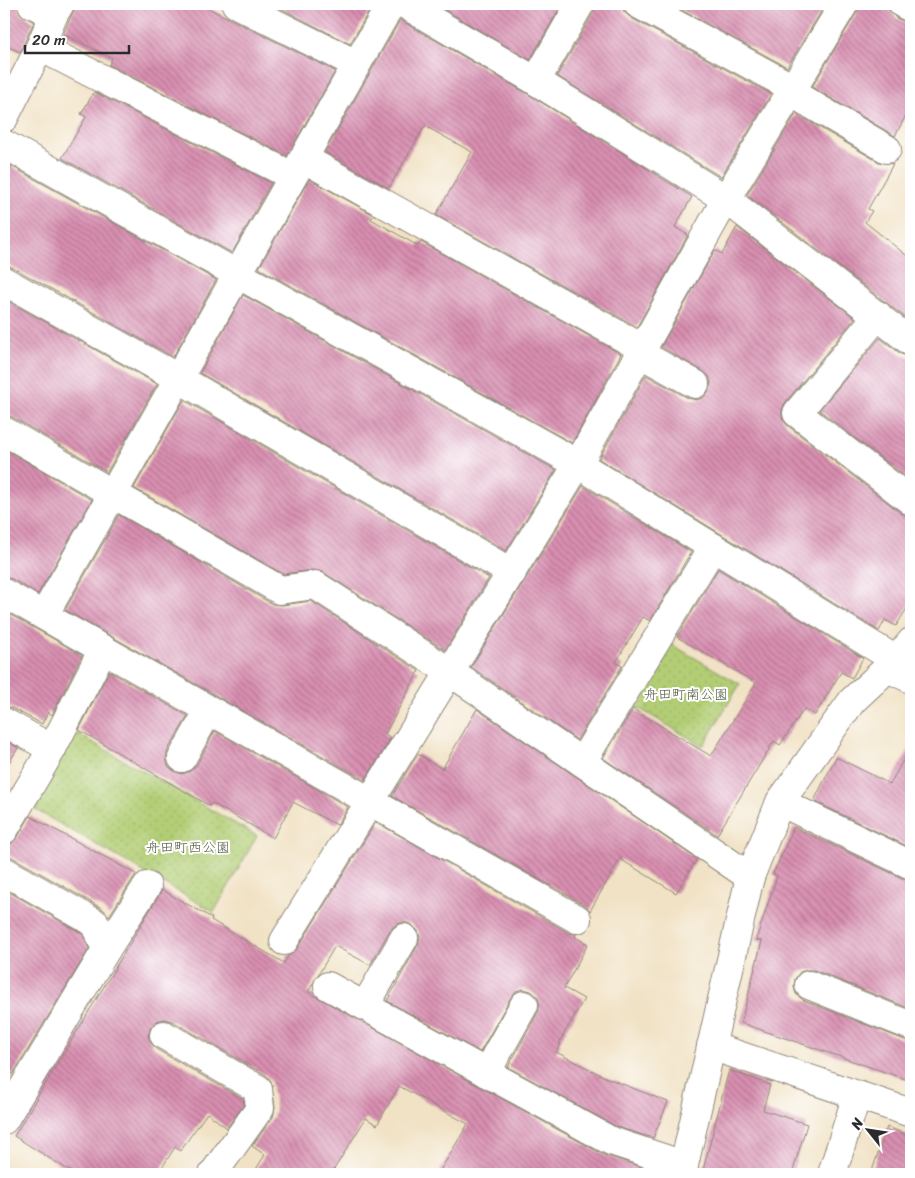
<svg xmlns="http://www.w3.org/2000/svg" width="915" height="1178" viewBox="0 0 915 1178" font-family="Sriracha,'Klee One',sans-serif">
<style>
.park{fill:url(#park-dots);stroke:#6e7c50}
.building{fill:url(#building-back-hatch)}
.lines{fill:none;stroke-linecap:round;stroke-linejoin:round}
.minor-casing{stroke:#8e8678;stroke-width:30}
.minor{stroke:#fff;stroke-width:28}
.labels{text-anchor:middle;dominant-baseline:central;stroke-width:4;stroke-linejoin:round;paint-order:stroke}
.park-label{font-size:14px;fill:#545c41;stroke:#fff}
</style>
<defs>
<pattern id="park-dots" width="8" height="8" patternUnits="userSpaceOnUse" patternTransform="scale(1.25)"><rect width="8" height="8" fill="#b2ce74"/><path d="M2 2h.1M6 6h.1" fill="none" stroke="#99b165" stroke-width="1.8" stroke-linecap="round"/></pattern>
<pattern id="building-back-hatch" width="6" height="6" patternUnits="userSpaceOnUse" patternTransform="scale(1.25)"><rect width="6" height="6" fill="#d98fb1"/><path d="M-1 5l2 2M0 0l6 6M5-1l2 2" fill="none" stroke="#b07590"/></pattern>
</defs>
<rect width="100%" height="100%" fill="#fff"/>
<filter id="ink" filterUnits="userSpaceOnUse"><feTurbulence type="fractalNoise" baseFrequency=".02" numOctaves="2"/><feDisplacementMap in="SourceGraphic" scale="10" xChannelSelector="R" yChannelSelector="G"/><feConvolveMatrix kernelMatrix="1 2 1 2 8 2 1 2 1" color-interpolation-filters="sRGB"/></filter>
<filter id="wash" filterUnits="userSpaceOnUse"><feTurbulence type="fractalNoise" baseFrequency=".0096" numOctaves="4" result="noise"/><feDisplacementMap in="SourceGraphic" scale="20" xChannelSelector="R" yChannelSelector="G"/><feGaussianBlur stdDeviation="1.12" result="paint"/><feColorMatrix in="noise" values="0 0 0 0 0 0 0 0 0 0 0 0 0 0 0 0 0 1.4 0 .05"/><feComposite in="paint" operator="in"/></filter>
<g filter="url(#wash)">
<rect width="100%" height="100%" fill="#f1e2c5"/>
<g class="park">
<path d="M 669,643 L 740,684 L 703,746 L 633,705 Z"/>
<path d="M 71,730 L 257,836 L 214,912 L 27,805 Z"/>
</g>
<g id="blocks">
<g class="building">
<path d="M 4,4 L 17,4 L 20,13 L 34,22 L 20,52 L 4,45 Z"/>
<path d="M 76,4 L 200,4 L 335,71 L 287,156 L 109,65 L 112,58 L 63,34 L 73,12 Z"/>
<path d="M 277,4 L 373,4 L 350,44 L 276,6 Z"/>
<path d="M 435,4 L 562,4 L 530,60 Z"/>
<path d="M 596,4 L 622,4 L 624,12 L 631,18 L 771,94 L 721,177 L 557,76 L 594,12 Z"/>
<path d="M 670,4 L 818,4 L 824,7 L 787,67 Z"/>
<path d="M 860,4 L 876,4 L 889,10 L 896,18 L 911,24 L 911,106 L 895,136 L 812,87 L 857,12 Z"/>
<path d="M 400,20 L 528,94 L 692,197 L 675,227 L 688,235 L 637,327 L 436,215 L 472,152 L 425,126 L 389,188 L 325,152 Z"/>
<path d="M 94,92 L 271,183 L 232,253 L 62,158 L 86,117 L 81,114 Z"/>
<path d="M 796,114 L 879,162 L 893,164 L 868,209 L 872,211 L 865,222 L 911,259 L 911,322 L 747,195 Z"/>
<path d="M 4,162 L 216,280 L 173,357 L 12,267 L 4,265 Z"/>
<path d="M 309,179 L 374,215 L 371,219 L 418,246 L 421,242 L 621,354 L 572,443 L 259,268 Z"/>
<path d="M 737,227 L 855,318 L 785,403 L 782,410 L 782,418 L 787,425 L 901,513 L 911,518 L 911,602 L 896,626 L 885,620 L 879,631 L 599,459 L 646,375 L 688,398 L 696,400 L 703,398 L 708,392 L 711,383 L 709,376 L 703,371 L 661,347 L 715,250 L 722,254 Z"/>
<path d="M 243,295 L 556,470 L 506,551 L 200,373 Z"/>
<path d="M 4,299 L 157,384 L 107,472 L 12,417 L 4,415 Z"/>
<path d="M 880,338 L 901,354 L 911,357 L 911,475 L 908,479 L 819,410 Z"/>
<path d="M 184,400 L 489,578 L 445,650 L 323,572 L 313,570 L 283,574 L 134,488 Z"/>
<path d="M 8,451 L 92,500 L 38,594 L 12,579 L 4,577 L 4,459 Z"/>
<path d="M 583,486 L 691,552 L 650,621 L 643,617 L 616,662 L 622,666 L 577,740 L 471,667 Z"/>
<path d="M 119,515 L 272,604 L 282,605 L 311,601 L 419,671 L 385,734 L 391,738 L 365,780 L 65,610 Z"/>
<path d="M 718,569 L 863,658 L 852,678 L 841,672 L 815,715 L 804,709 L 780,745 L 774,741 L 717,835 L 603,758 L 633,709 L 711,756 L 756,683 L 677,637 Z"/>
<path d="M 4,611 L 82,655 L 52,715 L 48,712 L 42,724 L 12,708 L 4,706 Z"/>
<path d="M 109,671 L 188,716 L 168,750 L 166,758 L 168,766 L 174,771 L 182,774 L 190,771 L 196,766 L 215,731 L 348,807 L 337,825 L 293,802 L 273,838 L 212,803 L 210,806 L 79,730 Z"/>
<path d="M 477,709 L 697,859 L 676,893 L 620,859 L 590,911 L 585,905 L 392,796 L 418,754 L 442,769 Z"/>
<path d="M 4,740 L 18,748 L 4,771 Z"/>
<path d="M 911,746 L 911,848 L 814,801 L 836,757 L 890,784 Z"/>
<path d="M 30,816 L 136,874 L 109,916 L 103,909 L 12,857 L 4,855 L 4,846 L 11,844 L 17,838 Z"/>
<path d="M 376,822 L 569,933 L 576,934 L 575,937 L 588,944 L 564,988 L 584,999 L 559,1043 L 561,1044 L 556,1052 L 605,1077 L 668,1102 L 653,1138 L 617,1127 L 508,1067 L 538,1012 L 540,1004 L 538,997 L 531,991 L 523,989 L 516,991 L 511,997 L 480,1052 L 387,1001 L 418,945 L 420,937 L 418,931 L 411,924 L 403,922 L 396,925 L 390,930 L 370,965 L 335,946 L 308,992 L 604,1155 L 642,1167 L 639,1174 L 438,1174 L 468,1124 L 399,1086 L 377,1125 L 366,1118 L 331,1174 L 253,1174 L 265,1155 L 252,1146 L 273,1117 L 275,1107 L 271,1081 L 266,1075 L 172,1021 L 164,1019 L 157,1021 L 151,1027 L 148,1036 L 151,1043 L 156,1049 L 243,1099 L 244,1104 L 227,1128 L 207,1113 L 180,1151 L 175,1147 L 158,1174 L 75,1174 L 14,1136 L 162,890 L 212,918 L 211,920 L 284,963 L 288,956 L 297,949 Z"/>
<path d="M 794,827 L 904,879 L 911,880 L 911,1009 L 814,970 L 807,970 L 800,972 L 795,979 L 794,987 L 796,994 L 803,1000 L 905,1040 L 911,1041 L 911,1081 L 741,1023 L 762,941 L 756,940 L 777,876 L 773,874 Z"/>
<path d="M 4,889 L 83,934 L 89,949 L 13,1074 L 4,1069 Z"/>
<path d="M 729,1070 L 770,1085 L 763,1110 L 807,1124 L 792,1174 L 702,1174 Z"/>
<path d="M 887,1127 L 911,1136 L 911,1174 L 871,1174 Z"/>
</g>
</g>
</g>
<g filter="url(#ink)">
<use href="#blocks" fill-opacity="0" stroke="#8e8678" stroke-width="1"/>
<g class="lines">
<defs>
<g id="minor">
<path d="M 32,4 L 54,14"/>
<path d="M 236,4 L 356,64"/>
<path d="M 404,4 L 536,81 L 726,199 L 911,342"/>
<path d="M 638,4 L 793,88"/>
<path d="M 903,4 L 911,8"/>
<path d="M 40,47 L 292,176"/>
<path d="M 536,81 L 580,4"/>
<path d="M 790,92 L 887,149"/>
<path d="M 4,118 L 40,47 L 54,14 L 60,4"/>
<path d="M 4,144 L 578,464 L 896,660"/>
<path d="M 303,158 L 642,348"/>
<path d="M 4,281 L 178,378 L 512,573"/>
<path d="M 878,315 L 797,413 L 911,501"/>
<path d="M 639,353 L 695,384"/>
<path d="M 4,431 L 280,590 L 315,585 L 450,672 L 750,877"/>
<path d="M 4,593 L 577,919"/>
<path d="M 44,615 L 391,4"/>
<path d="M 888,668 L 911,679"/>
<path d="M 4,722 L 52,749"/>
<path d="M 182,758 L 209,710"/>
<path d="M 582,762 L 713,547"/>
<path d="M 780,802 L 911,865"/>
<path d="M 4,830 L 52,749 L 103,649"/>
<path d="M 4,871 L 95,923 L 106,950 L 4,1120"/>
<path d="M 284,941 L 578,464 L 726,199 L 844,4"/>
<path d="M 106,950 L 147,886"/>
<path d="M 809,985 L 911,1026"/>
<path d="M 328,986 L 611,1141 L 684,1165"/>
<path d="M 365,1006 L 404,938"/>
<path d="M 164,1035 L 258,1089 L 260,1108 L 213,1174"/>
<path d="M 711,1046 L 911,1113"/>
<path d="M 486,1073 L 524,1005"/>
<path d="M 682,1174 L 750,877 L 780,802 L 852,701 L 896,660 L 911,642"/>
<path d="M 832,1174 L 857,1095"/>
</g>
</defs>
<use href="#minor" class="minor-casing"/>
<use href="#minor" class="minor"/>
</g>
</g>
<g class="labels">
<g class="park-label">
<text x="686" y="694">舟田町南公園</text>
<text x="188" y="847">舟田町西公園</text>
</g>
</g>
<rect width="915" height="1178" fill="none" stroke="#fff" stroke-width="20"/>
<g transform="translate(868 1130) rotate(300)" stroke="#ffffff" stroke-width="4" paint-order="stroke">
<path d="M0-4L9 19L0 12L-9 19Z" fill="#2b2b2b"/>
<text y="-8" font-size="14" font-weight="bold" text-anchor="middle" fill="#2b2b2b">N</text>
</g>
<path d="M25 45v8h104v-8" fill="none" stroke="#2b2b2b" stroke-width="2.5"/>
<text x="32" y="45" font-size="15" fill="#2b2b2b" stroke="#ffffff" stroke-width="4" paint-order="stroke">20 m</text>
</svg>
